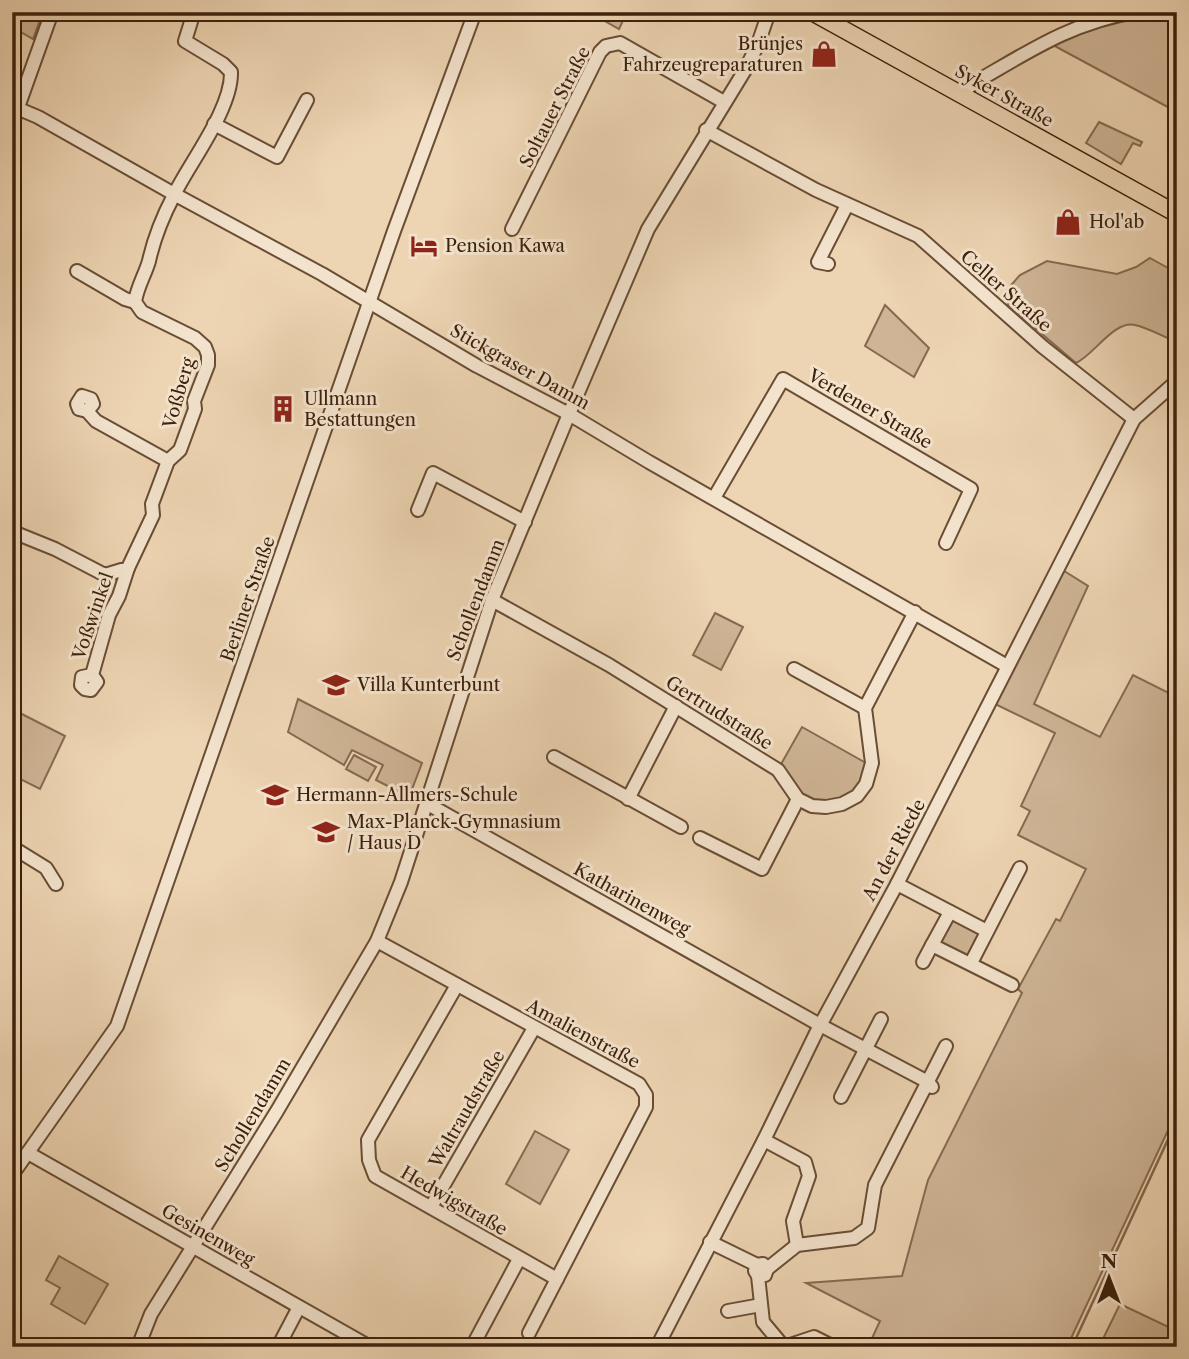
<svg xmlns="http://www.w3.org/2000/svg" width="1189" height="1359" viewBox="0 0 1189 1359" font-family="'Libre Caslon Text',serif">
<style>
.green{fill:#cfb596;stroke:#866a50;stroke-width:2}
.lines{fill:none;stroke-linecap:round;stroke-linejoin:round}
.stream{stroke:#83674d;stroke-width:2.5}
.minor-casing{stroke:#694d35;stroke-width:16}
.major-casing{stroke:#3d200b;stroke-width:19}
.minor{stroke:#f3e3cd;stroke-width:12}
.major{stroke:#edd4b2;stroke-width:16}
.labels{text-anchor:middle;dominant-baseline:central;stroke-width:6;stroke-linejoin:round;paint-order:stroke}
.poi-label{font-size:18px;fill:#3d200b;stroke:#f3e3cd;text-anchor:start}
.street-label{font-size:18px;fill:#3d200b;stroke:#f3e3cd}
</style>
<rect width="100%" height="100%" fill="#edd4b2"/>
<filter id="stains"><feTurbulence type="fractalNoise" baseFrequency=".00286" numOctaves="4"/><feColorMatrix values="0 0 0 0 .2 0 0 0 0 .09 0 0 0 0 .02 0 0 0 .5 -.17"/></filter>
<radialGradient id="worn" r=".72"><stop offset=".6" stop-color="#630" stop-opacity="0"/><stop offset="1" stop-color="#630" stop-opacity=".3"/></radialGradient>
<g class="green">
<path d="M 12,12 L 43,12 L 33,39 L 12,27 Z"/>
<path d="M 589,12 L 627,12 L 619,29 Z"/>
<path d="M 1177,12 L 1177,112 L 1051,44 C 1089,26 1134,12 1177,12 Z"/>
<path d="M 1099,122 L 1142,142 L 1140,146 L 1133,143 L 1121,164 L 1086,143 Z"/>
<path d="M 1150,258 L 1177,273 L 1177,342 C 1163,337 1149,328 1135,325 C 1114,320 1094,355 1076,363 L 1008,305 L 1006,291 L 1020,275 L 1047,261 L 1117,274 L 1136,267 Z"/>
<path d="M 885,305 L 929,348 L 914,377 L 865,346 Z"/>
<path d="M 1061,569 L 1088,586 L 1034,704 L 1100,737 L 1133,675 L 1177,697 L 1177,1111 L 1067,1347 L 868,1347 L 880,1321 L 806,1283 L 902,1276 L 928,1180 L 1022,993 L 1018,989 L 1056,919 L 1060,921 L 1086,869 L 1018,835 L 1030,811 L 1021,806 L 1055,733 L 993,703 Z"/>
<path d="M 715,613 L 743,627 L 721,670 L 693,655 Z"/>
<path d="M 298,699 L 422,763 L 409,797 L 376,780 L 383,765 L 352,750 L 344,765 L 288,732 Z"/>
<path d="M 16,711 L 65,736 L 40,789 L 12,775 L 12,714 Z"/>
<path d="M 802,727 L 866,763 C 866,790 835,811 809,800 C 797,795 788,776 780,766 Z"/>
<path d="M 354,755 L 376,767 L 368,781 L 346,769 Z"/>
<path d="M 956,919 C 961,926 969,930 978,930 L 979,936 L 970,954 L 965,955 L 942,945 L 940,940 L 949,921 Z"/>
<path d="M 535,1131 L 569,1150 L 540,1204 L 506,1184 Z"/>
<path d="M 59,1256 L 108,1284 L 85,1324 L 51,1304 L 60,1288 L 46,1280 Z"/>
<path d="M 1120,1304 L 1177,1331 L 1171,1347 L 1099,1347 Z"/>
</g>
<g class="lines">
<path class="stream" d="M 1072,1347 L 1177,1120"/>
<defs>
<g id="minor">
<path d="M 960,94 L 974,83 C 1028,52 1072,22 1135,12"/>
<path d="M 12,106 L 38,117 L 174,194 L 322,274 L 477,366 L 569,414 L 649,462 L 1007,666"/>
<path d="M 12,124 L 52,12"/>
<path d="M 214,124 L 277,157 L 307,100"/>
<path d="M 706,130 L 816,190 L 918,236 L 1043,347 L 1134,419"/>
<path d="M 512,229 L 600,52 L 606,46 L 620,43 L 724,102"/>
<path d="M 828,264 L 818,262 L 847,205"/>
<path d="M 77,271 L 125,299 L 135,302"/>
<path d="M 87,411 L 93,404 L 91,399 L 82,396 L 77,404 L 79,409 L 87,411 L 96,421 L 168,461"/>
<path d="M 714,498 L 783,379 L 971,489 L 946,543"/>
<path d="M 418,510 L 433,473 L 525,522"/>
<path d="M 12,540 L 18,534 L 55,549 L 105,575 L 128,568 L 153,515 L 152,504 L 168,461 L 180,450 L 195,409 L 194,401 L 208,365 L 208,355 L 205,347 L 195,338 L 142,312 L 135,302 C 137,287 145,275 149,261 C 154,238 163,216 174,195 C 190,162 232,109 231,72 L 223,64 L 185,41 L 194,12"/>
<path d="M 492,600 L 609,665 L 778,770 L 798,799 L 812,806 L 826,807 L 842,804 L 857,796 L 866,784 L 872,763 L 865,708 L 915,612"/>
<path d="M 794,669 L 865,708"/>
<path d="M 92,675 L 82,677 L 81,685 L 85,689 L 91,690 L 97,682 L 92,675 L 109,615 L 119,596 L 128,568"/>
<path d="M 554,757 L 681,827"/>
<path d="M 628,799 L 676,706"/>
<path d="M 426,803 L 820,1025 L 928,1082 L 932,1087"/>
<path d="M 700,838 L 762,869 L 798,799"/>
<path d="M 12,847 L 46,868 L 56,884"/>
<path d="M 897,884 L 987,931"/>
<path d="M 950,912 L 932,945 L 1012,985"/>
<path d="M 377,941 L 639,1084 L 646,1095 L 646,1107 L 529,1333"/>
<path d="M 923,962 L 932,945"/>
<path d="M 971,963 L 1020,868"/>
<path d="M 457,985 L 368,1140 L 369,1160 L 375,1176 L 557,1279"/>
<path d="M 841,1097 L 881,1019"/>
<path d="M 764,1140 L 805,1162 L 809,1176 L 793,1221 L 797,1245"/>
<path d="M 28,1153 L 370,1347"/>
<path d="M 12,1175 L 117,1026 L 394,231 L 475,12"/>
<path d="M 431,1207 L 534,1028"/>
<path d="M 710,1242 L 757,1265"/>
<path d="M 767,1269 L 797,1245 L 854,1238 L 868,1228 L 875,1185 L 946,1046"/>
<path d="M 758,1276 L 765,1275 L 767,1269 L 763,1264 L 757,1265 L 755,1271 L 758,1276 L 763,1322 L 784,1347 L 814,1337 L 828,1344 L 826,1347"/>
<path d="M 728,1311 L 761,1305"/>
<path d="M 138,1347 L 151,1314 L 277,1111 L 377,941 L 401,882 L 492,600 L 569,414 L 648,229 L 745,70 L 758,44 L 769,12"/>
<path d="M 278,1347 L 299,1307"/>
<path d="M 472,1347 L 519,1259"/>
<path d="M 657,1347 L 764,1140 L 817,1031 L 897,884 L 1134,419 L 1177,381"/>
<path d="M 1175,1347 L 1177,1346"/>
</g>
<path id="major" d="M 812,12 L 1177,214"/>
</defs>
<use href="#minor" class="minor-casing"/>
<use href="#major" class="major-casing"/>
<use href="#minor" class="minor"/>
<use href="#major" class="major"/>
</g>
<defs>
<symbol id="shop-bare" viewBox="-9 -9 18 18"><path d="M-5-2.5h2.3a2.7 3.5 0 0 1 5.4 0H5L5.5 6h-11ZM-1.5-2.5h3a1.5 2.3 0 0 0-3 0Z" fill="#8f2418" stroke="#f3e3cd" stroke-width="2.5" paint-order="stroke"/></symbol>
<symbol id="hotel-bare" viewBox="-9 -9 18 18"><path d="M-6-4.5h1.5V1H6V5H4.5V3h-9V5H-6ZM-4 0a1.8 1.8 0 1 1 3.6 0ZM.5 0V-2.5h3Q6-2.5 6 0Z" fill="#8f2418" stroke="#f3e3cd" stroke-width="2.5" paint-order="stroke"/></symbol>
<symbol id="building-bare" viewBox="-9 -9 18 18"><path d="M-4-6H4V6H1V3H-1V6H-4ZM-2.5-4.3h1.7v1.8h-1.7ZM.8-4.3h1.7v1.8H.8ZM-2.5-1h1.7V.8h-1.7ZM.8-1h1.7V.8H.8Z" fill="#8f2418" stroke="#f3e3cd" stroke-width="2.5" paint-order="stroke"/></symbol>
<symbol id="school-bare" viewBox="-9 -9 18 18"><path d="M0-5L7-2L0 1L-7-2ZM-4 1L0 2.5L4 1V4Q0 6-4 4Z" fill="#8f2418" stroke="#f3e3cd" stroke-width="2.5" paint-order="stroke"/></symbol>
</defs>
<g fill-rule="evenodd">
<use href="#shop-bare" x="805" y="35" width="38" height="38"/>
<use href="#shop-bare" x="1049" y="203" width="38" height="38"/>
<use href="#hotel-bare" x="405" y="227" width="38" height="38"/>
<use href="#building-bare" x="264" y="390" width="38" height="38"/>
<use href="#school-bare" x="317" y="666" width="38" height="38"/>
<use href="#school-bare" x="256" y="776" width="38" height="38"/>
<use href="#school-bare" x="307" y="813" width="38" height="38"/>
</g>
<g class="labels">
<g class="poi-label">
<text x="803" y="44" text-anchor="end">Brünjes<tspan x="803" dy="21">Fahrzeugreparaturen</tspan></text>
<text x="1089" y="222">Hol'ab</text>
<text x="445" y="246">Pension Kawa</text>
<text x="304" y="399">Ullmann<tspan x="304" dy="21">Bestattungen</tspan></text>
<text x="357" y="685">Villa Kunterbunt</text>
<text x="296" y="795">Hermann-Allmers-Schule</text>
<text x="347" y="822">Max-Planck-Gymnasium<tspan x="347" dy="21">/ Haus D</tspan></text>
</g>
<g class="street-label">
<text transform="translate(1004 96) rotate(29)">Syker Straße</text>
<text transform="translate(555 107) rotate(-63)">Soltauer Straße</text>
<text transform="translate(1006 291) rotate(41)">Celler Straße</text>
<text transform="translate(520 367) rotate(29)">Stickgraser Damm</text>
<text transform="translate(179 393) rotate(-74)">Voßberg</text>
<text transform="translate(870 409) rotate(30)">Verdener Straße</text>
<text transform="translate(248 599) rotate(-71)">Berliner Straße</text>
<text transform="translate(476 600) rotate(-69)">Schollendamm</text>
<text transform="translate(93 616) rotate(-71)">Voßwinkel</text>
<text transform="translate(719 713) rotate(32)">Gertrudstraße</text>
<text transform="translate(894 850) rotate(-62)">An der Riede</text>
<text transform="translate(632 899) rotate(29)">Katharinenweg</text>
<text transform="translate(583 1034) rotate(28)">Amalienstraße</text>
<text transform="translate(467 1109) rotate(-60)">Waltraudstraße</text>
<text transform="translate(253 1115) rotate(-59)">Schollendamm</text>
<text transform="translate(454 1201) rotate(30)">Hedwigstraße</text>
<text transform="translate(208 1235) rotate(30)">Gesinenweg</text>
</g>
</g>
<rect width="1189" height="1359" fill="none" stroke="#edd4b2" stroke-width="42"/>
<rect x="14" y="14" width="1161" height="1331" fill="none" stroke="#3d200b" stroke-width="3.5"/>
<rect x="21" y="21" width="1147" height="1317" fill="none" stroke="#3d200b" stroke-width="2"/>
<g transform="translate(1109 1278)" stroke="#f3e3cd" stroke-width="5" paint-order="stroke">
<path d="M0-5L12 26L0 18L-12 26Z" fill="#3d200b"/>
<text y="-10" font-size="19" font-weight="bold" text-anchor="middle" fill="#3d200b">N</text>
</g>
<rect width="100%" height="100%" filter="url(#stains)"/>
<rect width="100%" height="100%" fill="url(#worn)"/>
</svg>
